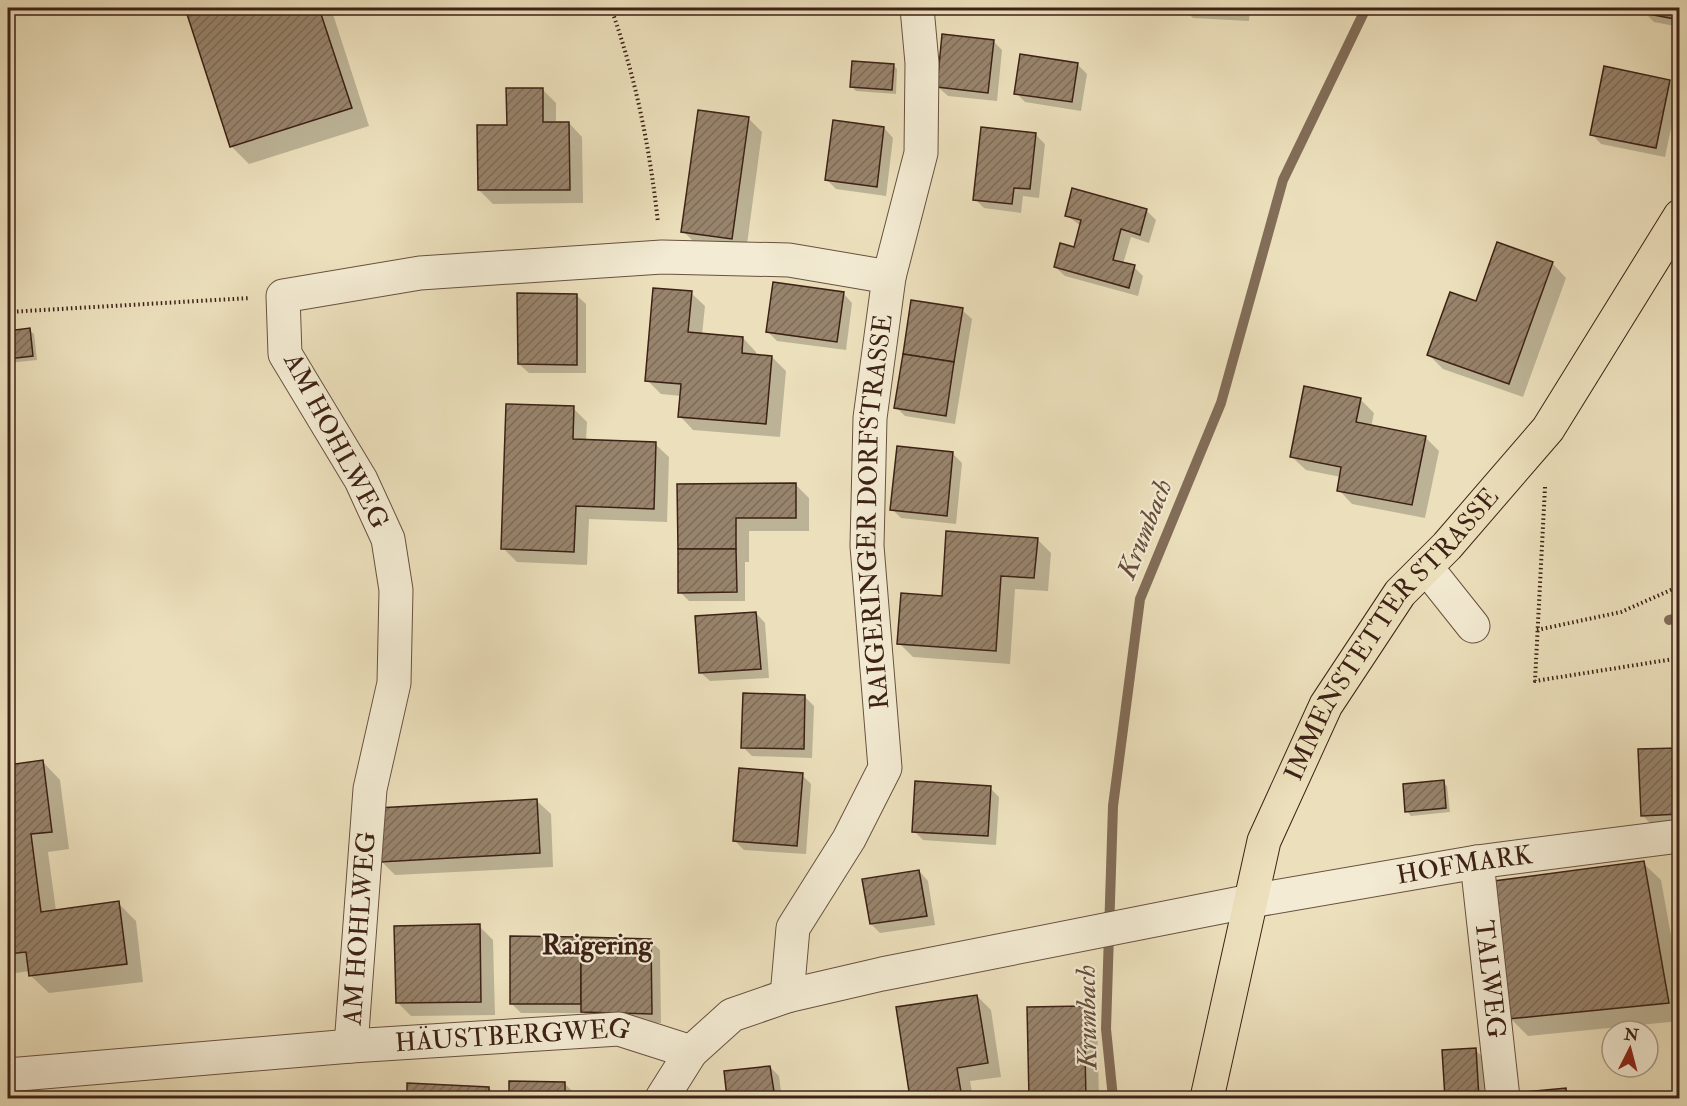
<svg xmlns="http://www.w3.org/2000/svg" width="1687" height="1106" viewBox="0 0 1687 1106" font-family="'IM FELL Double Pica',serif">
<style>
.shadow{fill:#0003}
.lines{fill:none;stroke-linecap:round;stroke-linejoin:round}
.stream{stroke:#826d58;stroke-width:10}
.building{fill:url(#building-hatch);stroke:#3d2116;stroke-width:1.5}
.minor-casing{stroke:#695140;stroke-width:35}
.major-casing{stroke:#3d2116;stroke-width:35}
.path{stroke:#3d2116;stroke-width:4;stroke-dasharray:1.5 3;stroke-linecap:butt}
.minor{stroke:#f3ebd3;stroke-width:33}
.major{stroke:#ece0bc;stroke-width:33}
.labels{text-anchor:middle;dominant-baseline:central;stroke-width:4.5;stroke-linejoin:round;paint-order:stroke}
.street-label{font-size:26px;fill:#3d2116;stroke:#f3ebd3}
.water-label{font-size:27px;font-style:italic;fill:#654d3c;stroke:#f3ebd3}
.quarter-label{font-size:28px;font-weight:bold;fill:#3d2116;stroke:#f3ebd3}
</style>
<defs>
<pattern id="building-hatch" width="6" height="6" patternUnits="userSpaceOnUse" patternTransform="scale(1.5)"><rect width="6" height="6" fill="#98846c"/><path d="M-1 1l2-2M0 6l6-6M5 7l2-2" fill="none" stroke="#7d6c58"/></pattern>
</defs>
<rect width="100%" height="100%" fill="#ece0bc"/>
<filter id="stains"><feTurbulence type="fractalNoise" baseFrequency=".00333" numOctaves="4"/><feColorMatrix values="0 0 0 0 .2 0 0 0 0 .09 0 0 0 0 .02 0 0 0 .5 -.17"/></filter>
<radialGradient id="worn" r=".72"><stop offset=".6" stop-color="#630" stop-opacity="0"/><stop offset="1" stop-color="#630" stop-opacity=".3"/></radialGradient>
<g class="shadow">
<path d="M 187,8 L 331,8 L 369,126 L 249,164 L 231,146 Z"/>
<path d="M 1182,8 L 1250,8 L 1249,21 L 1193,18 Z"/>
<path d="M 1645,8 L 1680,8 L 1680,27 L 1654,22 L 1644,12 Z"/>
<path d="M 993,41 L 1002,50 L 997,101 L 948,96 L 938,87 Z"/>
<path d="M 893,65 L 897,69 L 896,94 L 856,91 L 852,87 Z"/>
<path d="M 1078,65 L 1087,74 L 1081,111 L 1025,102 L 1016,93 Z"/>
<path d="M 1669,81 L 1679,90 L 1665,157 L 1601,144 L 1592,134 Z"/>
<path d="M 542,89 L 556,103 L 556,123 L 569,123 L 582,137 L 583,203 L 493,204 L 479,190 L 508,126 Z"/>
<path d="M 748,118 L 762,132 L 746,252 L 697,245 L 683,231 Z"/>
<path d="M 884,128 L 893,138 L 886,196 L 836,189 L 827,180 Z"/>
<path d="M 1036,135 L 1045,144 L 1039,198 L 1023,196 L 1021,213 L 984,208 L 975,199 Z"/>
<path d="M 1146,210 L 1156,220 L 1149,243 L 1131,237 L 1123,264 L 1134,267 L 1143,276 L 1138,296 L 1065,276 L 1055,267 L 1075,249 L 1081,226 L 1066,215 Z"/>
<path d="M 1498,244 L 1553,264 L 1566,278 L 1523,397 L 1443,369 L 1429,355 L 1477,303 Z"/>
<path d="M 691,293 L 705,306 L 702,335 L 743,338 L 756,352 L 756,356 L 772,357 L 786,371 L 780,437 L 693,430 L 680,416 L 681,396 L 661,394 L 647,380 Z"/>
<path d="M 843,293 L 852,303 L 846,350 L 777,341 L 768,332 Z"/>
<path d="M 576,295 L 586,304 L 586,373 L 529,373 L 519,364 Z"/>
<path d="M 962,310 L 972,319 L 955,424 L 905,416 L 896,407 Z"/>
<path d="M 29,330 L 34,334 L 37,360 L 8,363 L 8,333 Z"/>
<path d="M 1360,399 L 1374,413 L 1371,427 L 1425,437 L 1439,451 L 1425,518 L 1352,504 L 1339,490 L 1341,477 L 1306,470 L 1292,457 Z"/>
<path d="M 573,408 L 587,422 L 586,441 L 655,444 L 669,457 L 667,522 L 589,519 L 587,565 L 517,562 L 503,548 Z"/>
<path d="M 953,454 L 962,463 L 956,524 L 901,518 L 892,509 Z"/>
<path d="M 795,484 L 809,498 L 809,531 L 749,531 L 749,562 L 745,562 L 745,601 L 689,601 L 680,592 L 679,485 Z"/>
<path d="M 1037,539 L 1051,553 L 1048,591 L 1015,589 L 1010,664 L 913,657 L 899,643 L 943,597 Z"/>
<path d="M 756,613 L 765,623 L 769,678 L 710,681 L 700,672 Z"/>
<path d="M 805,697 L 814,706 L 812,758 L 752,756 L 743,747 Z"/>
<path d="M 1677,749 L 1680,752 L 1680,823 L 1651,824 L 1642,815 Z"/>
<path d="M 43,762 L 60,780 L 69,849 L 48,852 L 56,911 L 118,903 L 136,921 L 143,982 L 49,993 L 31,976 L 30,971 L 8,974 L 8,766 Z"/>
<path d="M 802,775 L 811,784 L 806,854 L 744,850 L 735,841 Z"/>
<path d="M 1443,782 L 1447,786 L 1450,812 L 1411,816 L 1407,811 Z"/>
<path d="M 990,788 L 999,797 L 996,845 L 923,840 L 914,831 Z"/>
<path d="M 537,801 L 551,814 L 553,867 L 395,875 L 381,861 Z"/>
<path d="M 1643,863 L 1661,880 L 1680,986 L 1680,1021 L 1528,1036 L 1510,1018 Z"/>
<path d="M 919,871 L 928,881 L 935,925 L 880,933 L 871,924 Z"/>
<path d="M 479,926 L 493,940 L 495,1015 L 411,1016 L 397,1002 Z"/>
<path d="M 650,941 L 660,950 L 661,1023 L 592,1021 L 584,1013 L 521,1013 L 511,1003 Z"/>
<path d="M 977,996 L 991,1010 L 1001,1077 L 970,1081 L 973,1098 L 912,1098 L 898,1008 Z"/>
<path d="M 1083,1007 L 1097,1021 L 1099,1098 L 1031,1098 L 1029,1009 Z"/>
<path d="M 1475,1050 L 1485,1059 L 1487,1098 L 1447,1098 L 1444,1051 Z"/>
<path d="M 770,1067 L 779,1076 L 782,1098 L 729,1098 L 726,1072 Z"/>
<path d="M 511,1082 L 565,1084 L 574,1093 L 574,1098 L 510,1098 Z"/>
<path d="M 409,1085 L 489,1088 L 499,1098 L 408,1098 Z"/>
<path d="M 1566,1090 L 1574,1098 L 1517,1098 L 1516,1095 Z"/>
<path d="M 316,1096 L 366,1097 L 368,1098 L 316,1098 Z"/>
</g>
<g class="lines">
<g class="stream">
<path d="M 1669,620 L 1680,617"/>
<path d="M 1113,1098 L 1106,1029 L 1113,806 L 1140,599 L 1221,403 L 1283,180 L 1366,8"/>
</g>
</g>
<g class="building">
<path d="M 185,8 L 319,8 L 352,108 L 230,147 Z"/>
<path d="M 1644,8 L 1680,8 L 1680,20 L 1643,13 Z"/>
<path d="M 942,34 L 994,40 L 988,93 L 937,87 Z"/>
<path d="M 1020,54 L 1078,63 L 1072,102 L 1014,94 Z"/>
<path d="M 852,61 L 894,64 L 892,90 L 850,87 Z"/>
<path d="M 1604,66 L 1670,80 L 1656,148 L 1590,135 Z"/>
<path d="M 506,88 L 543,88 L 543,122 L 569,122 L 570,190 L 478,190 L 477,125 L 507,125 Z"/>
<path d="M 698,110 L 749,117 L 732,239 L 681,232 Z"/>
<path d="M 833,120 L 884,127 L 877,187 L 825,180 Z"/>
<path d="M 981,127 L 1036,133 L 1030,189 L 1014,188 L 1012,204 L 973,200 Z"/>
<path d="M 1072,188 L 1147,209 L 1140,235 L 1121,229 L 1113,260 L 1135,265 L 1129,288 L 1054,267 L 1060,243 L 1074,247 L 1081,220 L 1065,216 Z"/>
<path d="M 1497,242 L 1553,262 L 1509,384 L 1427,355 L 1450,292 L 1476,301 Z"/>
<path d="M 773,282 L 844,292 L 837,342 L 766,332 Z"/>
<path d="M 653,288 L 692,291 L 688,332 L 743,337 L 742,353 L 772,356 L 766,424 L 678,417 L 681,384 L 645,381 Z"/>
<path d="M 517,293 L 577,294 L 577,365 L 518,364 Z"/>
<path d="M 911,300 L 963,308 L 954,362 L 903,354 Z"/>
<path d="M 30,328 L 33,356 L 8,359 L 8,331 Z"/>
<path d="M 903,354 L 954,362 L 946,416 L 894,408 Z"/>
<path d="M 1304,386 L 1361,398 L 1356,422 L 1426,436 L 1412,505 L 1337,491 L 1341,467 L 1290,457 Z"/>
<path d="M 506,404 L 574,406 L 573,439 L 656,442 L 654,509 L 576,506 L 574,552 L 501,549 Z"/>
<path d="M 897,446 L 953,452 L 947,516 L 890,510 Z"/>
<path d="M 796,483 L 796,518 L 736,518 L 736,549 L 678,549 L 677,484 Z"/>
<path d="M 946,531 L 1038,538 L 1034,578 L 1001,576 L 996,651 L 897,644 L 901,593 L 942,596 Z"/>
<path d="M 678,549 L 736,549 L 737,592 L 678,593 Z"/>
<path d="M 756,612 L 761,669 L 699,673 L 695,616 Z"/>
<path d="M 743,693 L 805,695 L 804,749 L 741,748 Z"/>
<path d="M 1680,696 L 1680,748 L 1678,748 L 1673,697 Z"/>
<path d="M 1678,748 L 1680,814 L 1641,816 L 1638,749 Z"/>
<path d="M 43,760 L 52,832 L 31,834 L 41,912 L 119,901 L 127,964 L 29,976 L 26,952 L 8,954 L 8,765 Z"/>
<path d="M 739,768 L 803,773 L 797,846 L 733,841 Z"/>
<path d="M 1444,780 L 1446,808 L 1405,812 L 1403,784 Z"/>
<path d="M 915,781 L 991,786 L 988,836 L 912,832 Z"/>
<path d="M 537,799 L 540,853 L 380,862 L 377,808 Z"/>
<path d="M 1644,861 L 1669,1003 L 1508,1019 L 1494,881 Z"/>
<path d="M 919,870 L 927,916 L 870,924 L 862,879 Z"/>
<path d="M 480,924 L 481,1002 L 396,1003 L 394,926 Z"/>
<path d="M 510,936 L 581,937 L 581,1004 L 510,1004 Z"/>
<path d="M 581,937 L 651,939 L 652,1014 L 581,1012 Z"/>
<path d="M 977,995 L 988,1063 L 957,1068 L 962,1098 L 910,1098 L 896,1007 Z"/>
<path d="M 1084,1006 L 1086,1098 L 1029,1098 L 1027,1007 Z"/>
<path d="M 1476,1048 L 1479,1098 L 1445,1098 L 1442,1050 Z"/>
<path d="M 770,1066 L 775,1098 L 727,1098 L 724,1071 Z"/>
<path d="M 509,1081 L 565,1082 L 565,1098 L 509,1098 Z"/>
<path d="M 407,1083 L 489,1087 L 489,1098 L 407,1098 Z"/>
<path d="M 1566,1088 L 1567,1098 L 1515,1098 L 1515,1093 Z"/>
<rect x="314" y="1095" width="53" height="3"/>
</g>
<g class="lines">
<defs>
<g id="minor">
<path d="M 1426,567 L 1473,626"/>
<path id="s1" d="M 1477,862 L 1503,1098"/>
<path id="s2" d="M 787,996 L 793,928 L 849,839 L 885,768 L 867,546 L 870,418 L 889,277 L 921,153 L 922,63 L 917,8"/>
<path id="s3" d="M 351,1046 L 370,789 L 394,683 L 396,590 L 388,539 L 361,480 L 285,354 L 283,296 L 420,273 L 662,257 L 789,260 L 889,277"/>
<path id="s4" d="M 8,1075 L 351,1046 L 619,1029 L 691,1052"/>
<path id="s5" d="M 662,1098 L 691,1052 L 732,1015 L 787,996 L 882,974 L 1251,901 L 1477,862 L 1680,836"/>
</g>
<g id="major">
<path id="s6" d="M 1207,1098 L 1264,841 L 1326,705 L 1400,593 L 1447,546 L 1548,429 L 1680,216"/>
</g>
</defs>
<use href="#minor" class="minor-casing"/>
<use href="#major" class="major-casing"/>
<g class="path">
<path d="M 611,8 C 636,78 650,149 658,223"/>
<path d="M 8,312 L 250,298"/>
<path d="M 1545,487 L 1535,681 L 1680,658"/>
<path d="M 1537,630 L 1621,612 L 1680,586"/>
</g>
<use href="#minor" class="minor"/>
<use href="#major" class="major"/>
</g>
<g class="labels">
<g class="street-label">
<text transform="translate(336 441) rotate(62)">AM HOHLWEG</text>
<text stroke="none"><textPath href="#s2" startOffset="510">RAIGERINGER DORFSTRASSE</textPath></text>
<text stroke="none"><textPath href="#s6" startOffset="508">IMMENSTETTER STRASSE</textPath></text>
<text stroke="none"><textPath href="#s5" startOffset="858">HOFMARK</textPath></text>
<text stroke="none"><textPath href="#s3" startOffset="118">AM HOHLWEG</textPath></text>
<text stroke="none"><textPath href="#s1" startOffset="118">TALWEG</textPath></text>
<text stroke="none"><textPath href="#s4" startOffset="506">HÄUSTBERGWEG</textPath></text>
</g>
<g class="water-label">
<text transform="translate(1145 529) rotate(-68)">Krumbach</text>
<text transform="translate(1087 1017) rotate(-91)">Krumbach</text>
</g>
<g class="quarter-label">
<text x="597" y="945">Raigering</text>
</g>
</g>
<rect width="1687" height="1106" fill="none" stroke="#ece0bc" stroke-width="30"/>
<rect x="9" y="9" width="1669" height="1088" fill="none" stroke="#3d2116" stroke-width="3"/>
<rect x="15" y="15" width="1657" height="1076" fill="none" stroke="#3d2116" stroke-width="1.5"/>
<g transform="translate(1630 1049) rotate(6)"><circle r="28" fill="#f3ebd3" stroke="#aa9a87" stroke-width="1.5"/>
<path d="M0-4.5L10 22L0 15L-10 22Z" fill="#8f2418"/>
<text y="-9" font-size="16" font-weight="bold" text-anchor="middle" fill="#3d2116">N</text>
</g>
<rect width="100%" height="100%" filter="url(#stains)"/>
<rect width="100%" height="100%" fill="url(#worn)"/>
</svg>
